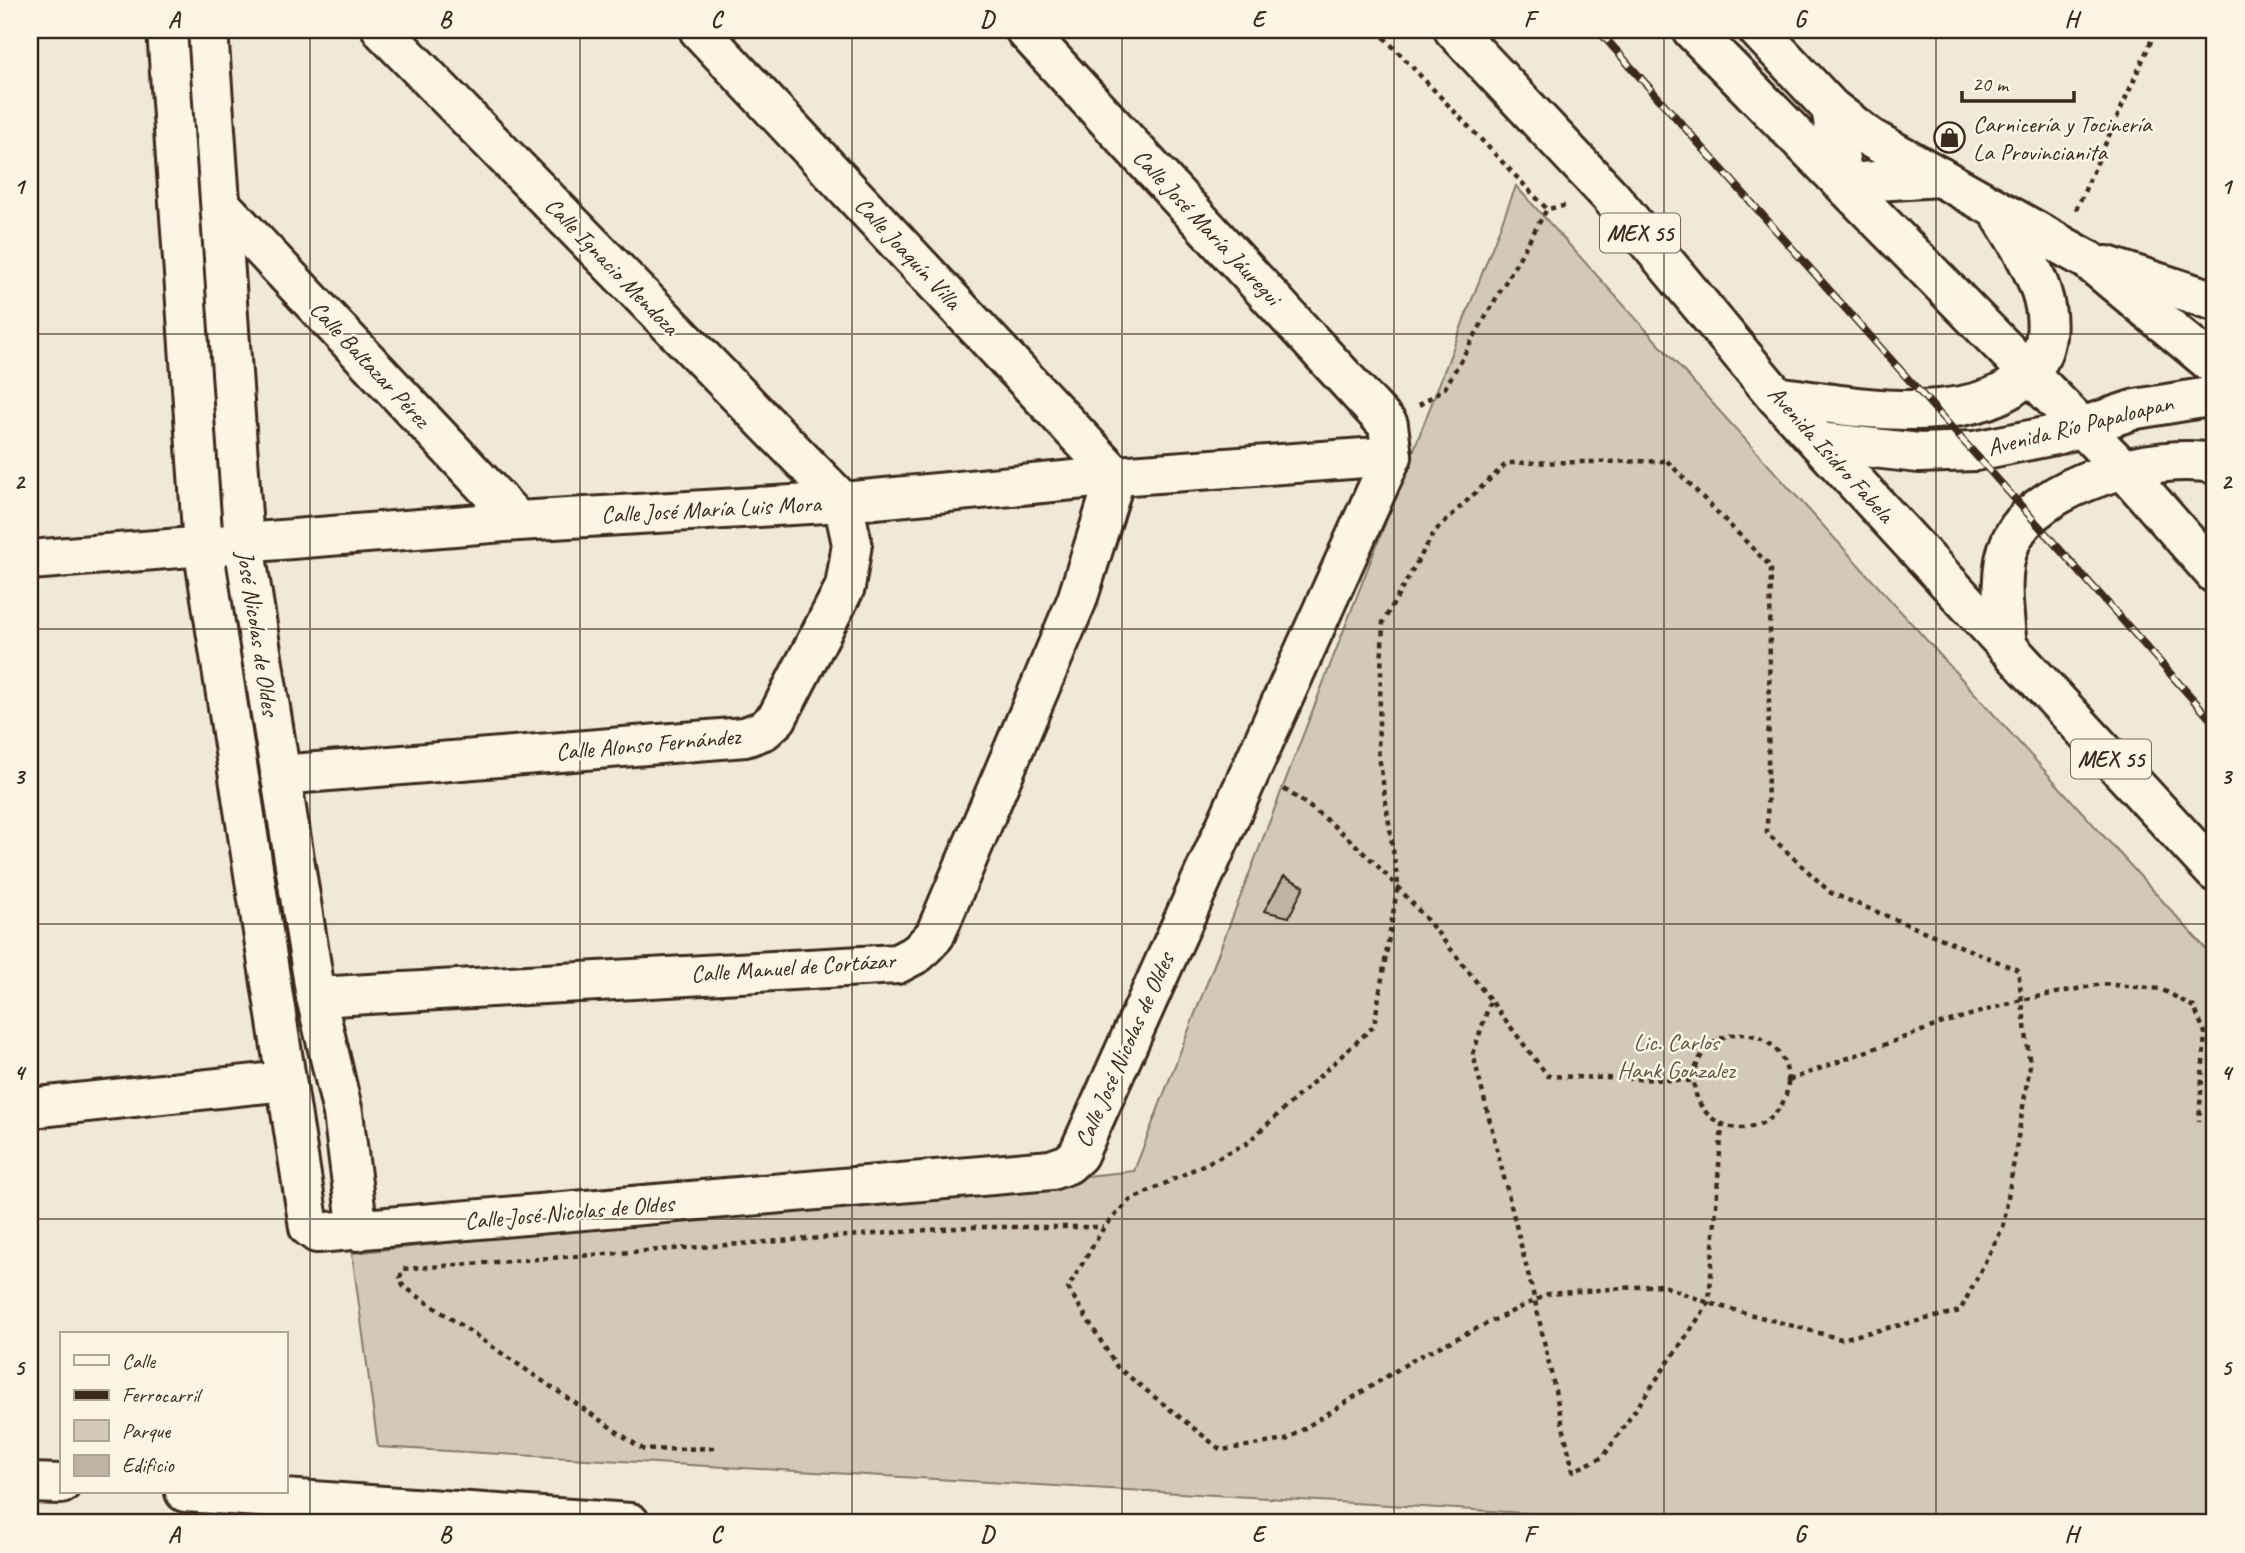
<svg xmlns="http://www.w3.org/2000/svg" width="2245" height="1553" viewBox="0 0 2245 1553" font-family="Caveat,sans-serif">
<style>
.green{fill:#d2c9ba;stroke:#867a6c;stroke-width:2}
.building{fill:#beb3a4;stroke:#3b2a1e;stroke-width:2}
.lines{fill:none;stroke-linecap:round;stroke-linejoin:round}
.minor-casing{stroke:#3b2a1e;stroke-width:44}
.major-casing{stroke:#3b2a1e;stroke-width:44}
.highway-casing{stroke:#3b2a1e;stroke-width:44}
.path{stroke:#3b2a1e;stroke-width:4.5;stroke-dasharray:5 5;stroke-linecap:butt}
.minor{stroke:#fcf5e5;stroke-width:38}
.major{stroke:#fcf5e5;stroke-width:38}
.highway{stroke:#fcf5e5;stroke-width:38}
.rail-casing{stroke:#3b2a1e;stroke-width:8}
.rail{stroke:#fcf5e5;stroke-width:5;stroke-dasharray:16;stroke-linecap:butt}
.grid{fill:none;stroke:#3b2a1e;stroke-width:2;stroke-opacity:0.55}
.labels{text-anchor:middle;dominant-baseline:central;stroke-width:5;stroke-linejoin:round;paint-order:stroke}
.shield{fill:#fcf5e5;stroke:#75675a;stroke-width:2}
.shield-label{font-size:23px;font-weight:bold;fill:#3b2a1e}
.poi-label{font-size:24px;fill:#3b2a1e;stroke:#fcf5e5;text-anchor:start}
.street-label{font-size:24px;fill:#3b2a1e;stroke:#fcf5e5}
.park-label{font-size:24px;fill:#615245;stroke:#fcf5e5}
.neatline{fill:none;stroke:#3b2a1e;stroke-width:2.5}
.grid-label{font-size:23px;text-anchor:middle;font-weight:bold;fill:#3b2a1e}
</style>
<rect width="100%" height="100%" fill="#f0e9d9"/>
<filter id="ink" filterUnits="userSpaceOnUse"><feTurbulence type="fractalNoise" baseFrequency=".0143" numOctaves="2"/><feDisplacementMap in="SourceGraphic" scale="14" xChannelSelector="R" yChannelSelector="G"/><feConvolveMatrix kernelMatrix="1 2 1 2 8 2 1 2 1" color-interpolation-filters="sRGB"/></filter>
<g filter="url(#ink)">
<path class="green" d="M 1516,186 L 2215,959 L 2215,1523 L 1701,1523 L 378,1447 L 352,1253 L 1134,1171 Z"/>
<path class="building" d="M 1284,876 L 1304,886 L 1289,917 L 1264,911 Z"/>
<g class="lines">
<defs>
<g id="minor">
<path d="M 167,30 L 203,546 L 309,1227 L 317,1233 L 1051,1170 L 1068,1164 L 1078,1155 L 1392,456 L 1388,425 L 1025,30"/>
<path d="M 208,30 L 244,544 L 316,997 L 343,1113 L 358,1231"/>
<path d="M 222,206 L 518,521"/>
<path d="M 30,560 L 518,521 L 843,502 L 1116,476 L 1392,456"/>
<path d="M 280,775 L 745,737 L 764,730 L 777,718 L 845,587 L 852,544 L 843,502 L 382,30"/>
<path d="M 316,997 L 897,964 L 918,953 L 935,935 L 1077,600 L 1116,476 L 699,30"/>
<path d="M 30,1108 L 285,1081"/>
</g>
<g id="major">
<path d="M 1758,30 L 1831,108 L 1870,138 L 2088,260 L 2215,366"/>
<path d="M 2107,266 L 2215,301"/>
<path d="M 1819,442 L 1919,453 L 1975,451 L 2060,434 L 2136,409 L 2215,396"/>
<path d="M 30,1483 L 61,1484"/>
<path d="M 185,1492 L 630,1523"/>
</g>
<g id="highway">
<path d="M 1454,30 L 1611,197 L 1776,396 L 2215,872"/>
<path d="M 1692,30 L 2125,471 L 2215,574"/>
<path d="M 1831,108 L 1844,183"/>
<path d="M 1844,183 L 1940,177"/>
<path d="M 1776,396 C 1848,406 1984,433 2034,367 C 2050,345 2049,316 2041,291 C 2031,262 2014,237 1998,211"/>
<path d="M 2007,647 C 2004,614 1997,571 2011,541 C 2037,483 2158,451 2215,464"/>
</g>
</defs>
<use href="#minor" class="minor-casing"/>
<use href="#major" class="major-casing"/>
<use href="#highway" class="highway-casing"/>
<g class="path">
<path d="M 1377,30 L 1547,209 L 1569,205"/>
<path d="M 2076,210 L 2156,30"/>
<path d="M 1419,405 L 1445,388 L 1547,209"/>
<path d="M 1667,461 L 1771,567 L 1767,833 L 1831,893 L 2018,970 L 2030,1065 L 2003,1227 L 1960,1311 L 1841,1339 L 1709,1303 L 1661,1285 L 1548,1294 L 1416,1358 L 1286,1440 L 1221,1450 L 1117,1367 L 1068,1288 L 1104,1227 L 1129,1201 L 1246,1144 L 1374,1026 L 1398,884 L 1378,749 L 1383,622 L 1435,531 L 1507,463 Z"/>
<path d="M 1284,789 C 1395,861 1468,973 1548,1076 L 1694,1081"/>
<path d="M 1490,1002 L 1473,1054 L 1535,1301 L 1573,1471 L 1603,1457 L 1709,1303 L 1722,1124"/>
<circle cx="1741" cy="1081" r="47"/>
<path d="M 1789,1080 L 1943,1023 L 2021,1000 L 2102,984 L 2161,989 L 2194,1007 L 2205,1033 L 2199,1121"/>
<path d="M 714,1448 L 644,1450 L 403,1286 L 400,1278 L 403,1269 L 969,1227 L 1103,1227"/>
</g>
<use href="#minor" class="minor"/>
<use href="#major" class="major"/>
<use href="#highway" class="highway"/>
<defs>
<path id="rail" d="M 1598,30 L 2215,724"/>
</defs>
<use href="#rail" class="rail-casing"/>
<use href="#rail" class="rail"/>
</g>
</g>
<path class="grid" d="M 310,30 L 310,1523M 580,30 L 580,1523M 852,30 L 852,1523M 1122,30 L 1122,1523M 1394,30 L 1394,1523M 1664,30 L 1664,1523M 1936,30 L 1936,1523M 30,334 L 2215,334M 30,629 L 2215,629M 30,924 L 2215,924M 30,1219 L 2215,1219"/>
<defs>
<symbol id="shop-ring" viewBox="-11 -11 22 22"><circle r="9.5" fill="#fcf5e5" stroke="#3b2a1e" stroke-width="1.5"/><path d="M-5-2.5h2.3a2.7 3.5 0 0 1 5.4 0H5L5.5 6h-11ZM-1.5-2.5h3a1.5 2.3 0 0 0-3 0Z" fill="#3b2a1e"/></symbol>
</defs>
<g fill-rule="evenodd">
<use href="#shop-ring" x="1932" y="120" width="35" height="35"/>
</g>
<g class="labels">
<g class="shield">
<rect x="1600" y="213.5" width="80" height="39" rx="5"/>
<rect x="2071" y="739.5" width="80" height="39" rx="5"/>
</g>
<g class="shield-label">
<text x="1640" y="233">MEX 55</text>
<text x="2111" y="759">MEX 55</text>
</g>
<g class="poi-label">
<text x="1973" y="124">Carnicería y Tocinería<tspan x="1973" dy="28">La Provincianita</tspan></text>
</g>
<g class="street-label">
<text transform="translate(1207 227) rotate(47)">Calle José María Jáuregui</text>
<text transform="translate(908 253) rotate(47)">Calle Joaquín Villa</text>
<text transform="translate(612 266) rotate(46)">Calle Ignacio Mendoza</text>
<text transform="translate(370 364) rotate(47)">Calle Baltazar Pérez</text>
<text transform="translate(2080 425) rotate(-14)">Avenida Río Papaloapan</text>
<text transform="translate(1831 454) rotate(48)">Avenida Isidro Fabela</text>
<text transform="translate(711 509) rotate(-3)">Calle José María Luis Mora</text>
<text transform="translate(258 633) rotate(81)">José Nicolas de Oldes</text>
<text transform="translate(648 744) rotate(-5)">Calle Alonso Fernández</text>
<text transform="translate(793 967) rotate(-4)">Calle Manuel de Cortázar</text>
<text transform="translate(1124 1050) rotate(-66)">Calle José Nicolas de Oldes</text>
<text transform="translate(569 1212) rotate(-5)">Calle José Nicolas de Oldes</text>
</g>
<g class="park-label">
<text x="1676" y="1042">Lic. Carlos<tspan x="1676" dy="28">Hank Gonzalez</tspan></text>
</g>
</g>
<rect width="2245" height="1553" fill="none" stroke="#fcf5e5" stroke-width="77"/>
<rect x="60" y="1332" width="228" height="161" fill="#fcf5e5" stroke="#afa495" stroke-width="2"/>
<rect x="74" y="1355" width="35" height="10" fill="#fcf5e5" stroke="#afa495" stroke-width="2"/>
<text x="122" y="1368" font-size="21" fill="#3b2a1e">Calle</text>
<rect x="74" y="1390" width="35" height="10" fill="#3b2a1e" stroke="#afa495" stroke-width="2"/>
<text x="122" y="1402" font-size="21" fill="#3b2a1e">Ferrocarril</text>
<rect x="74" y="1420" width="35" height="21" fill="#d2c9ba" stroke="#afa495" stroke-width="2"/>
<text x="122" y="1438" font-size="21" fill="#3b2a1e">Parque</text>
<rect x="74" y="1455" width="35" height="21" fill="#beb3a4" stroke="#afa495" stroke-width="2"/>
<text x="122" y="1472" font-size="21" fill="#3b2a1e">Edificio</text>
<path d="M1962 91v10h112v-10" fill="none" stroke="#3b2a1e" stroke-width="3.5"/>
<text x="1972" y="91" font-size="21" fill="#3b2a1e" stroke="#fcf5e5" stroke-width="5" paint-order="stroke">20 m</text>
<rect x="38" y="38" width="2168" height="1476" class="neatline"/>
<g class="grid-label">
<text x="174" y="27">A</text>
<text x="445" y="27">B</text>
<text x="716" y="27">C</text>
<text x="987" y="27">D</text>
<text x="1258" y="27">E</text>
<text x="1529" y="27">F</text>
<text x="1800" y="27">G</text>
<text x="2071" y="27">H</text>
<text x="19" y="194">1</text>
<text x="2226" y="194">1</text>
<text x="19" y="489">2</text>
<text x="2226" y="489">2</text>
<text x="19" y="784">3</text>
<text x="2226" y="784">3</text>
<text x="19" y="1080">4</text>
<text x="2226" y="1080">4</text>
<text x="19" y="1375">5</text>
<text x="2226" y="1375">5</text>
<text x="174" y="1542">A</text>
<text x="445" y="1542">B</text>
<text x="716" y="1542">C</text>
<text x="987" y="1542">D</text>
<text x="1258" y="1542">E</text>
<text x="1529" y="1542">F</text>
<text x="1800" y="1542">G</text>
<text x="2071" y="1542">H</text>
</g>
</svg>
